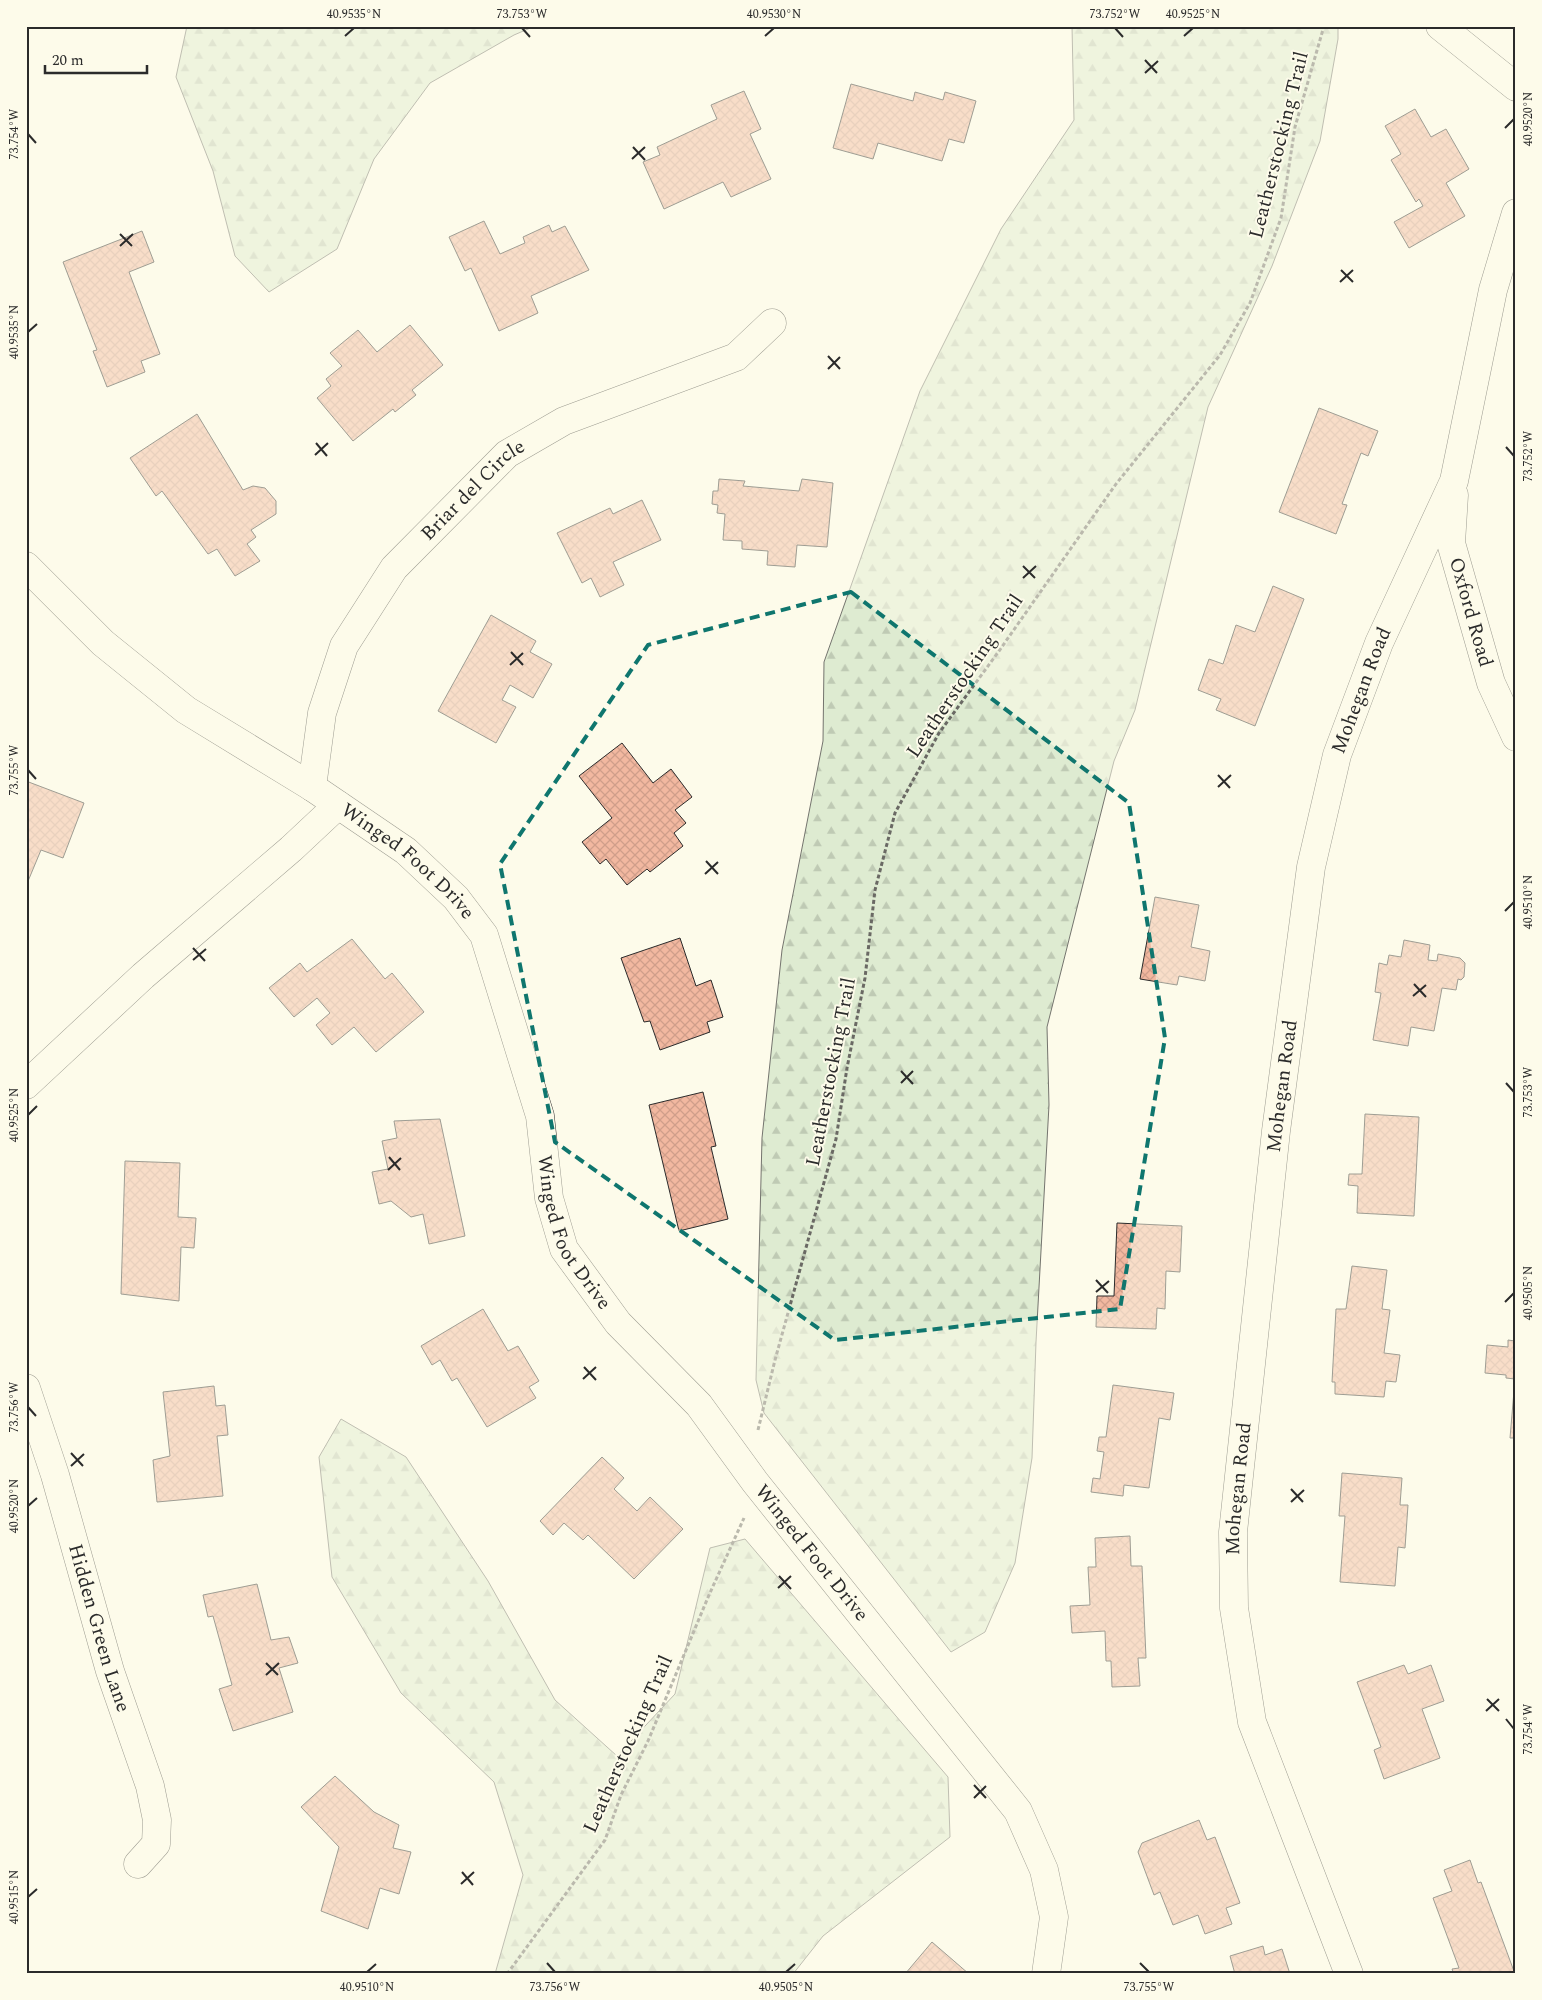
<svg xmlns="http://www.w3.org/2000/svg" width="1542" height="2000" viewBox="0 0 1542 2000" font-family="Spectral,serif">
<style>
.forest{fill:url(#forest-firs);stroke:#74746e}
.building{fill:url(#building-cross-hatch);stroke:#2b2b2b}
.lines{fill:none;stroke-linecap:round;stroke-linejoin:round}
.minor-casing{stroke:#2b2b2b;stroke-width:29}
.path{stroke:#6a6964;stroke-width:3;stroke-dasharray:4 2.5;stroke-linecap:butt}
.minor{stroke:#fdfbea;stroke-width:28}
.marked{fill:none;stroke:#0f766e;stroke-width:4;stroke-dasharray:10 6;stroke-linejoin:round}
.ticks{fill:none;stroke:#2b2b2b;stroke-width:2}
.labels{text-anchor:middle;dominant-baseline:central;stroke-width:4;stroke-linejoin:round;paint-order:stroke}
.street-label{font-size:20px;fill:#2b2b2b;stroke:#fdfbea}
.neatline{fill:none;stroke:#2b2b2b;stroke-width:2}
.ticks-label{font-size:12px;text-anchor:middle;fill:#2b2b2b}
</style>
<defs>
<pattern id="forest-firs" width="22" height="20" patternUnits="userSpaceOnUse" patternTransform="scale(1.25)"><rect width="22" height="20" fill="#deebd1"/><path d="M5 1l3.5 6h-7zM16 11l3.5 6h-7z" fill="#bfcab4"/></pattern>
<pattern id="building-cross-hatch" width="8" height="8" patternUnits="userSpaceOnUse" patternTransform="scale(1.25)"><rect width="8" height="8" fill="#f2b8a0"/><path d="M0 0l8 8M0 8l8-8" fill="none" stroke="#d09e8a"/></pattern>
</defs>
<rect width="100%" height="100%" fill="#fdfbea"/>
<g class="forest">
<path d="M 187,26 L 535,26 L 514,35 L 430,83 L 374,159 L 337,249 L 269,292 L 235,256 L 213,171 L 176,77 Z"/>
<path d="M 1072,26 L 1338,26 L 1338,39 L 1320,141 L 1272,266 L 1208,407 L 1135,710 L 1114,761 L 1047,1027 L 1049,1105 L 1036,1342 L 1032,1458 L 1015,1563 L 985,1632 L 951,1652 L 764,1413 L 756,1380 L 762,1138 L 782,950 L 823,741 L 824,662 L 920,391 L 1001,229 L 1074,120 Z"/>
<path d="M 341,1419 L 406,1457 L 488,1581 L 555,1700 L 617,1756 L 675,1694 L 710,1548 L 745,1539 L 948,1777 L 950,1837 L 823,1936 L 793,1974 L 495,1974 L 523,1875 L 494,1782 L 401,1693 L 332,1577 L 319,1457 Z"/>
</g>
<g class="building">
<path d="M 851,84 L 913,101 L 915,92 L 943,100 L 945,92 L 976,101 L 964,143 L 949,139 L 942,161 L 878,143 L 873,159 L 833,148 Z"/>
<path d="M 744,91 L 761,129 L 750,134 L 771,179 L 731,197 L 723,182 L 664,209 L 643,162 L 660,155 L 657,147 L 717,119 L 711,105 Z"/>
<path d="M 1415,109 L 1431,137 L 1446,129 L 1469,169 L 1446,183 L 1465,216 L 1409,248 L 1394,222 L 1423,206 L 1419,199 L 1416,202 L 1391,160 L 1401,154 L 1385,126 Z"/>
<path d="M 484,221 L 500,254 L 525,243 L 523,237 L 549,225 L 552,232 L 565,226 L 589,270 L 531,296 L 538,313 L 499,331 L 471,268 L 465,271 L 449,237 Z"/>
<path d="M 142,231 L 154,262 L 129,272 L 160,354 L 141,361 L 145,372 L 107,387 L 93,351 L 97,350 L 63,262 Z"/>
<path d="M 410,325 L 443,365 L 412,390 L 416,395 L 395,412 L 393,409 L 353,441 L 317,398 L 331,386 L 326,379 L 342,366 L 330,353 L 358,330 L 377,352 Z"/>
<path d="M 1319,408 L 1378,431 L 1368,456 L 1361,453 L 1342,504 L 1347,505 L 1336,534 L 1279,512 Z"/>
<path d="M 197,414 L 243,490 L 253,486 L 265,488 L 276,501 L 276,514 L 251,530 L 256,537 L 247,544 L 260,561 L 235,576 L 217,549 L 208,554 L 162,491 L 156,496 L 130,458 Z"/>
<path d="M 719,479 L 745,481 L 743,486 L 799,491 L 802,479 L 833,483 L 827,547 L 797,545 L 795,567 L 767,565 L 768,551 L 742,549 L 742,541 L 723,540 L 725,514 L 717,513 L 718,505 L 712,504 L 713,491 L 718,491 Z"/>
<path d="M 642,500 L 661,540 L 613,562 L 624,585 L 600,597 L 591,578 L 582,583 L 557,533 L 610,508 L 613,514 Z"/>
<path d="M 1273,586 L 1304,599 L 1255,726 L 1216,710 L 1221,699 L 1198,690 L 1209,659 L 1223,664 L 1236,625 L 1255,632 Z"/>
<path d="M 491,615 L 536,641 L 530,652 L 552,664 L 533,698 L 510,685 L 502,700 L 516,707 L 496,743 L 438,711 Z"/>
<path d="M 622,743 L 653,783 L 671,769 L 692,797 L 675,810 L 686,823 L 674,833 L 683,846 L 650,872 L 647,869 L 627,885 L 606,859 L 600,864 L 582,842 L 612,818 L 579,776 Z"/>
<path d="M 26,781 L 84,803 L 63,858 L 41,850 L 26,886 Z"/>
<path d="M 1155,897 L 1199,905 L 1191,947 L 1210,951 L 1205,981 L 1179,976 L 1177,985 L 1140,979 Z"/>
<path d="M 680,938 L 696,986 L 711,980 L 723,1017 L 707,1022 L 710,1032 L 660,1050 L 650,1021 L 644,1022 L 621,958 Z"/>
<path d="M 352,939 L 385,979 L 392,973 L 424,1012 L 376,1052 L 354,1027 L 332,1045 L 316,1025 L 330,1013 L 317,998 L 294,1017 L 269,988 L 300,963 L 307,972 Z"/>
<path d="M 1404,940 L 1430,945 L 1428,960 L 1437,961 L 1438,954 L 1460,958 L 1465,963 L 1464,977 L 1461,980 L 1458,979 L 1456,990 L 1442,988 L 1434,1031 L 1411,1027 L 1408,1046 L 1373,1040 L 1381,993 L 1375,992 L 1379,963 L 1387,965 L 1389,955 L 1401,957 Z"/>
<path d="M 703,1092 L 716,1146 L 711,1147 L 728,1219 L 679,1231 L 649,1105 Z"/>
<path d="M 1365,1114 L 1419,1117 L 1414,1216 L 1357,1213 L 1358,1186 L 1348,1185 L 1349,1174 L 1362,1174 Z"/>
<path d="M 440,1119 L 465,1236 L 429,1244 L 423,1214 L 411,1217 L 391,1201 L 379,1204 L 372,1172 L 388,1169 L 382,1141 L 397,1138 L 394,1121 Z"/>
<path d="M 125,1161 L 180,1163 L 178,1217 L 196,1218 L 194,1248 L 181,1247 L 179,1301 L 121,1294 Z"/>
<path d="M 1117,1223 L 1182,1226 L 1180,1272 L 1166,1271 L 1165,1309 L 1157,1308 L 1156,1329 L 1096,1327 L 1097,1296 L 1114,1296 Z"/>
<path d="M 1352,1266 L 1387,1270 L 1382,1309 L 1390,1310 L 1384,1353 L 1400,1355 L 1396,1382 L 1386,1381 L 1384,1397 L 1335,1394 L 1335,1382 L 1332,1382 L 1336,1309 L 1346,1309 Z"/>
<path d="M 483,1309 L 508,1351 L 518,1346 L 539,1381 L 529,1387 L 536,1398 L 487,1427 L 457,1378 L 452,1381 L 440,1360 L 432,1365 L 421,1346 Z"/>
<path d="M 1516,1338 L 1516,1438 L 1510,1438 L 1515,1379 L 1506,1378 L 1506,1375 L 1485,1373 L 1487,1345 L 1508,1347 L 1508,1340 L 1515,1341 Z"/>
<path d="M 1113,1385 L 1174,1393 L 1170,1420 L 1159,1418 L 1149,1488 L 1124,1485 L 1123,1496 L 1091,1492 L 1093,1478 L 1100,1479 L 1104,1452 L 1097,1451 L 1099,1437 L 1106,1437 Z"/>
<path d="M 214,1386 L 216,1406 L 225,1405 L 228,1435 L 217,1436 L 223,1496 L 157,1502 L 153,1460 L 170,1456 L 163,1392 Z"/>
<path d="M 602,1457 L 624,1478 L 614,1489 L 637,1511 L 650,1497 L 683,1529 L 634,1579 L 588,1535 L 583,1540 L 564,1523 L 553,1535 L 540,1521 Z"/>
<path d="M 1342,1473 L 1402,1478 L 1400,1505 L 1408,1505 L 1405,1548 L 1398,1547 L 1395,1586 L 1340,1582 L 1345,1516 L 1339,1516 Z"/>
<path d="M 1130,1536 L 1131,1566 L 1142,1566 L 1146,1658 L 1138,1658 L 1140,1686 L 1112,1687 L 1111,1661 L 1106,1661 L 1105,1631 L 1072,1633 L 1070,1606 L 1090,1605 L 1088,1567 L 1096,1567 L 1095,1538 Z"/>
<path d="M 257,1584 L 271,1640 L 289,1637 L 298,1663 L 279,1668 L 293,1712 L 233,1731 L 219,1689 L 232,1685 L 213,1616 L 208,1617 L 203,1595 Z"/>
<path d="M 1404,1665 L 1408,1674 L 1431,1665 L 1444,1701 L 1422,1709 L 1440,1758 L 1384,1779 L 1374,1750 L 1381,1747 L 1357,1682 Z"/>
<path d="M 335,1776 L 374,1812 L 399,1825 L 393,1848 L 411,1852 L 399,1894 L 380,1888 L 368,1929 L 321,1911 L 339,1847 L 301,1807 Z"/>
<path d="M 1199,1820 L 1207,1840 L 1215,1837 L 1240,1903 L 1226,1908 L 1232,1924 L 1205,1934 L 1198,1915 L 1173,1925 L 1160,1892 L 1154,1895 L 1138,1852 L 1142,1843 Z"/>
<path d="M 1470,1860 L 1478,1883 L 1481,1882 L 1515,1974 L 1454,1974 L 1452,1969 L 1459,1968 L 1433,1898 L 1452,1891 L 1444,1870 Z"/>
<path d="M 932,1942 L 969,1974 L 905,1974 Z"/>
<path d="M 1263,1946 L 1265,1955 L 1282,1949 L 1290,1974 L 1235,1974 L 1230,1956 Z"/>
</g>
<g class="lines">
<defs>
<g id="minor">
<path d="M 1440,26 L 1516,87"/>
<path id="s1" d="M 1454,495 L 1451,543 L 1491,683 L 1516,737"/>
<path id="s2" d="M 26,566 L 103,643 L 186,710 L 312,787 L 406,851 L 456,898 L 484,935 L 540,1116 L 549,1198 L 564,1249 L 618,1323 L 699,1405 L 755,1482 L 1018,1811 L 1044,1870 L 1054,1917 L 1046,1974"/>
<path id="s3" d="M 312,787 L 322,713 L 344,646 L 394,568 L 507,454 L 564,421 L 736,357 L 772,323"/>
<path d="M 26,1085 L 143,976 L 291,849 L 338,805"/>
<path id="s4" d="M 26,1388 L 55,1475 L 110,1671 L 150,1786 L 157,1820 L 156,1844 L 138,1864"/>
<path id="s5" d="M 1349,1974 L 1252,1722 L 1234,1608 L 1233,1532 L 1276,1131 L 1311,867 L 1337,755 L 1379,643 L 1454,481 L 1493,290 L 1516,213"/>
</g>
</defs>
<use href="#minor" class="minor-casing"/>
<g class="path">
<path d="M 758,1430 L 775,1360 L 836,1139 L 847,1068 L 865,978 L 875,890 L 895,813 L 939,733 L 999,651 L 1116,484 L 1220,355 L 1250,303 L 1281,218 L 1295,127 L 1324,26"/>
<path d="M 507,1974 L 605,1840 L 621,1795 L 648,1741 L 709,1595 L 744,1518"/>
</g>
<use href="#minor" class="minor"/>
</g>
<path d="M0 0H1542V2000H0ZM 851,592 L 1129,803 L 1165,1038 L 1120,1309 L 835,1340 L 555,1142 L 500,864 L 648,645 Z" fill="#fdfbea" fill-opacity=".55" fill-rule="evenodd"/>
<path class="marked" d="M 851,592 L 1129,803 L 1165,1038 L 1120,1309 L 835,1340 L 555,1142 L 500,864 L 648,645 Z"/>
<path class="ticks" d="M 522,28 L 530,37M 1115,28 L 1123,37M 345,36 L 354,28M 765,36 L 774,28M 1184,36 L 1193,28M 1145,60 L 1157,73M 1145,73 L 1158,61M 1505,128 L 1514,119M 28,134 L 36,143M 633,147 L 645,160M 632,159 L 645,147M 120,234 L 132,246M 120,246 L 133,234M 1341,270 L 1353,282M 1340,282 L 1353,270M 28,332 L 37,324M 828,356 L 840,369M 828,369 L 840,357M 316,443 L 327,456M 1506,447 L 1514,456M 315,455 L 328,443M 1023,566 L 1035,578M 1023,578 L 1036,566M 511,652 L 523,665M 510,665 L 523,653M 28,770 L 36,779M 1218,775 L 1230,788M 1218,787 L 1231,775M 706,861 L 718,874M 705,874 L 718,862M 1505,911 L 1514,902M 193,948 L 205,961M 193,960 L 206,949M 1414,984 L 1426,997M 1413,996 L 1426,985M 901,1071 L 913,1084M 901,1083 L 913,1071M 1506,1083 L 1514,1092M 28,1115 L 37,1106M 389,1157 L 400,1170M 388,1170 L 401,1158M 1096,1280 L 1108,1293M 1096,1292 L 1109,1281M 1505,1302 L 1514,1293M 584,1367 L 596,1380M 583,1379 L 596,1367M 28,1407 L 36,1416M 71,1453 L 83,1466M 71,1466 L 84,1454M 1291,1489 L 1303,1502M 1291,1502 L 1304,1490M 28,1506 L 37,1498M 779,1576 L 791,1589M 778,1588 L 791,1576M 266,1663 L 278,1675M 266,1675 L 279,1663M 1487,1699 L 1499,1711M 1486,1711 L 1499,1699M 1506,1719 L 1514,1729M 974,1785 L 986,1798M 974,1798 L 986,1786M 462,1872 L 473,1885M 461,1884 L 474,1872M 28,1897 L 37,1889M 547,1963 L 555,1972M 1140,1963 L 1149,1972M 367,1972 L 376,1964M 786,1972 L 795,1964"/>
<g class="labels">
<g class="street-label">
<text transform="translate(1279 145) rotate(-76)">Leatherstocking Trail</text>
<text stroke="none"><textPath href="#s3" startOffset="349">Briar del Circle</textPath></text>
<text stroke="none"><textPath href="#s1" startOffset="120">Oxford Road</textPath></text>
<text transform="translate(965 676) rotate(-56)">Leatherstocking Trail</text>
<text stroke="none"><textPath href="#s5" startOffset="1315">Mohegan Road</textPath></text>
<text stroke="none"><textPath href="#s2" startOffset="485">Winged Foot Drive</textPath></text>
<text transform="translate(831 1072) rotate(-79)">Leatherstocking Trail</text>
<text stroke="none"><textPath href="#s5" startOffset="910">Mohegan Road</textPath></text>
<text stroke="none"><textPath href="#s2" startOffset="905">Winged Foot Drive</textPath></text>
<text stroke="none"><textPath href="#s5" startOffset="505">Mohegan Road</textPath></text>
<text stroke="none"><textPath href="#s2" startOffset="1310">Winged Foot Drive</textPath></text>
<text stroke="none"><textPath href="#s4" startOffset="251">Hidden Green Lane</textPath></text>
<text transform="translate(628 1744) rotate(-66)">Leatherstocking Trail</text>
</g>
</g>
<rect width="1542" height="2000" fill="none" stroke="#fdfbea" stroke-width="55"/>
<path d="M45 65v8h102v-8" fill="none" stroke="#2b2b2b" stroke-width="2.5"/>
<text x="52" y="65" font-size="15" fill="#2b2b2b" stroke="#fdfbea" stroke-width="4" paint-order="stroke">20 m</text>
<rect x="28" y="28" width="1486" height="1944" class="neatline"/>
<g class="ticks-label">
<text x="354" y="18">40.9535°N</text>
<text x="522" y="18">73.753°W</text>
<text x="774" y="18">40.9530°N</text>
<text x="1115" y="18">73.752°W</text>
<text x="1193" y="18">40.9525°N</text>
<text transform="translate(1528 119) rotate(-90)" y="4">40.9520°N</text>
<text transform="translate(14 134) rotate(-90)" y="4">73.754°W</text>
<text transform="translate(14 332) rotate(-90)" y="4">40.9535°N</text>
<text transform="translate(1528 456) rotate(-90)" y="4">73.752°W</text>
<text transform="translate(14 770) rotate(-90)" y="4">73.755°W</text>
<text transform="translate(1528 902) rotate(-90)" y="4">40.9510°N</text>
<text transform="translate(1528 1092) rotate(-90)" y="4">73.753°W</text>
<text transform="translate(14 1115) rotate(-90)" y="4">40.9525°N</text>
<text transform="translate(1528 1293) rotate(-90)" y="4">40.9505°N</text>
<text transform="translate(14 1407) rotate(-90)" y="4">73.756°W</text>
<text transform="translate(14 1506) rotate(-90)" y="4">40.9520°N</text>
<text transform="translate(1528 1729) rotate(-90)" y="4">73.754°W</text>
<text transform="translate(14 1897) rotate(-90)" y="4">40.9515°N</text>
<text x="367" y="1991">40.9510°N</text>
<text x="555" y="1991">73.756°W</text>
<text x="786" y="1991">40.9505°N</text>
<text x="1149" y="1991">73.755°W</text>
</g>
</svg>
